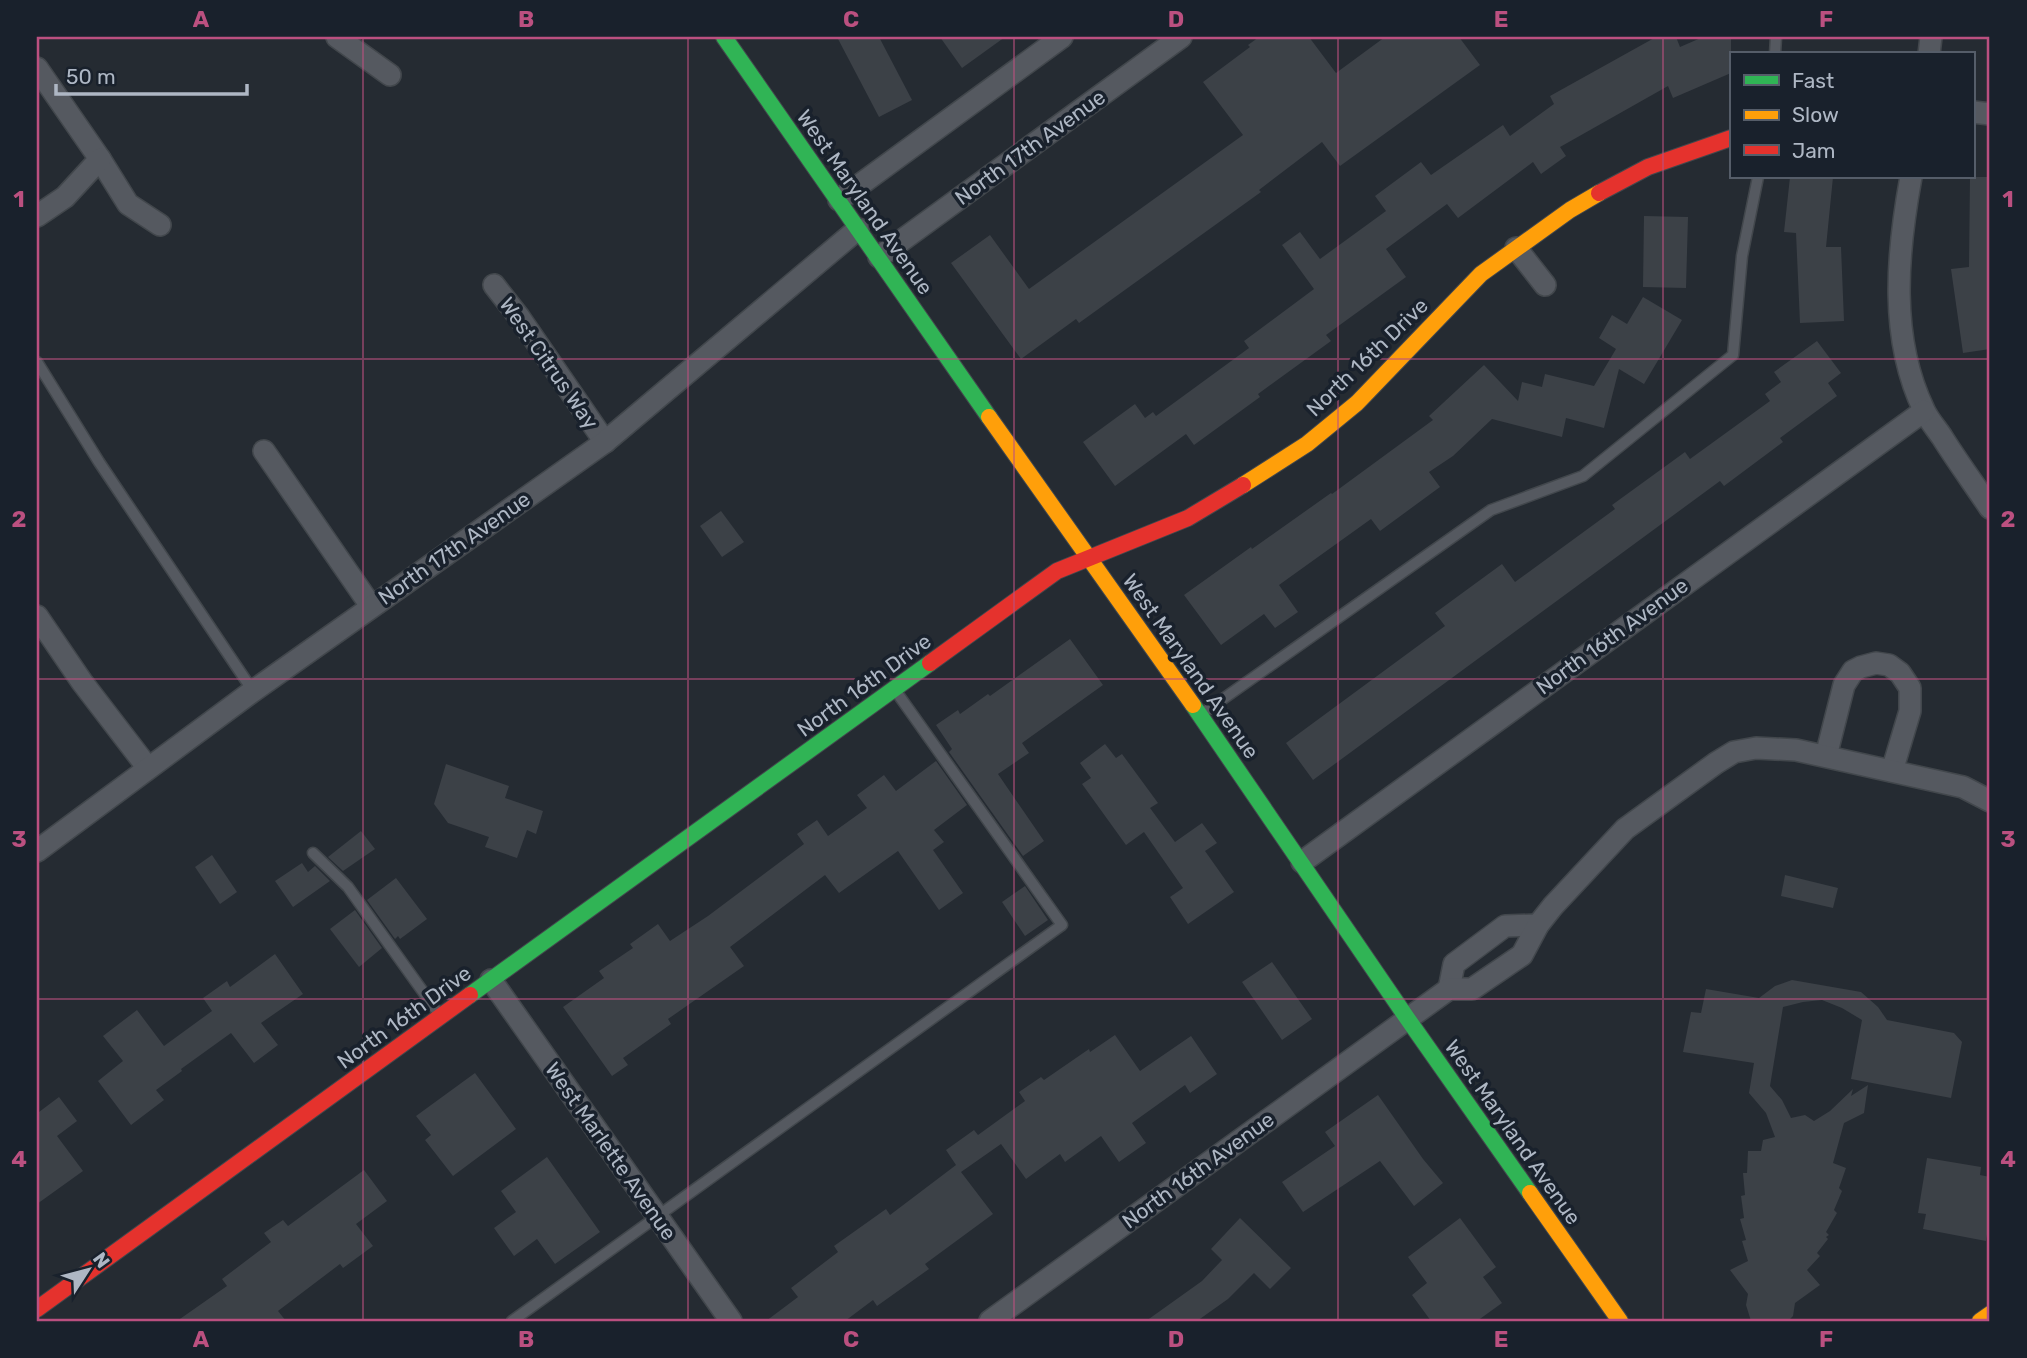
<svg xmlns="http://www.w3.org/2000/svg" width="2027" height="1358" viewBox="0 0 2027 1358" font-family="Rubik,sans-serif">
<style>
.building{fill:#3c4147}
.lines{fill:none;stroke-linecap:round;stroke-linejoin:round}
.lane-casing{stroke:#42474c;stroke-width:13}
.street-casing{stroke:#42474c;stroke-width:24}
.fast-casing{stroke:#42474c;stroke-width:18}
.slow-casing{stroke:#42474c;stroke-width:18}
.jam-casing{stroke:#42474c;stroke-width:18}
.lane{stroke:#555960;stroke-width:10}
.street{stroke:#555960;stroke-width:21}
.fast{stroke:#30b455;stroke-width:16}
.slow{stroke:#ff9f0a;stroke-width:16}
.jam{stroke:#e5322d;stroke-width:16}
.grid{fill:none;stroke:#bb5080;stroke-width:2;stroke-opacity:0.55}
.labels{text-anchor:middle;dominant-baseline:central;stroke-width:7;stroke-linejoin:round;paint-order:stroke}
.street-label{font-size:21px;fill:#aeb7c4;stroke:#19212c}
.neatline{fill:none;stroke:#bb5080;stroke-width:2.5}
.grid-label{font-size:23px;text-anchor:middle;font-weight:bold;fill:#bb5080}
</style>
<rect width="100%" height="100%" fill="#252b32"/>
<g class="building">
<path d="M 837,37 L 879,37 L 912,100 L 879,117 Z"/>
<path d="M 940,37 L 1005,37 L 962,68 Z"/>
<path d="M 1259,37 L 1309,37 L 1336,73 L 1385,37 L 1459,37 L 1480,65 L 1340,166 L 1322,142 L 1259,190 L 1261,192 L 1079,323 L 1076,319 L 1021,359 L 951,263 L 990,235 L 1029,289 L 1243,135 L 1203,82 L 1250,47 L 1248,45 Z"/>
<path d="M 1656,37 L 1676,37 L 1680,47 L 1703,37 L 1731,37 L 1731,73 L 1673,98 L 1668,86 L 1560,147 L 1566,156 L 1541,174 L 1533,162 L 1458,218 L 1447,204 L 1386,249 L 1406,277 L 1326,335 L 1331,341 L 1258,394 L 1260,397 L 1194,445 L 1186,434 L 1115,486 L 1083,442 L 1135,404 L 1145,418 L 1153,412 L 1156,416 L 1249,348 L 1244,341 L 1314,289 L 1282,245 L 1300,232 L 1320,259 L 1386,211 L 1375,196 L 1421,162 L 1431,175 L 1503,125 L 1510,136 L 1554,104 L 1550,96 Z"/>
<path d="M 1790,177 L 1833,177 L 1826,247 L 1841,247 L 1844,321 L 1800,323 L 1796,233 L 1784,232 Z"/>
<path d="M 1970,177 L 1990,177 L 1990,349 L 1963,353 L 1951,269 L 1969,267 Z"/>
<path d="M 1644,216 L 1688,217 L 1686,288 L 1643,287 Z"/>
<path d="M 1643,297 L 1682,320 L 1644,384 L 1619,369 L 1604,428 L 1566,418 L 1562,437 L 1492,419 L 1453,456 L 1429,472 L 1440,487 L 1380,531 L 1371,519 L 1279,585 L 1298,612 L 1275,628 L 1264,614 L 1221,645 L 1184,595 L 1251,547 L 1252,549 L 1331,493 L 1332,494 L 1433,420 L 1429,416 L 1484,365 L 1518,401 L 1522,382 L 1542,387 L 1545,374 L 1594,386 L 1616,349 L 1599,338 L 1612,315 L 1627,324 Z"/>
<path d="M 1817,341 L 1841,373 L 1828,383 L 1837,396 L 1780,438 L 1783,442 L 1724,486 L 1720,481 L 1313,780 L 1286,743 L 1445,626 L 1435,613 L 1502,564 L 1515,582 L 1615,509 L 1612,505 L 1685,452 L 1690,459 L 1770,401 L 1765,394 L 1781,382 L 1774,372 Z"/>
<path d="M 721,511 L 744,542 L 722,557 L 700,526 Z"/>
<path d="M 1070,639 L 1103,685 L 1022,743 L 1029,753 L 998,774 L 1044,841 L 1023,856 L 949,752 L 952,749 L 936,725 L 958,710 L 960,714 L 988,694 L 990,696 Z"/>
<path d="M 1105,744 L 1116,758 L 1122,754 L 1158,803 L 1150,808 L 1175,842 L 1202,823 L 1217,843 L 1205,851 L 1234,892 L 1188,924 L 1170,897 L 1183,888 L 1144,832 L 1126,845 L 1082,784 L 1091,778 L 1080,763 Z"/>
<path d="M 936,761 L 967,805 L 934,830 L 944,842 L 933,850 L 963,893 L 939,910 L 898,851 L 839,893 L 825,875 L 730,947 L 744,966 L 668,1019 L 671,1024 L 623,1058 L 628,1065 L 612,1076 L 563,1007 L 604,978 L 599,971 L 633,948 L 630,944 L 658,924 L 670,941 L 708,916 L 804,844 L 797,834 L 817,820 L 828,836 L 867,808 L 857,795 L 884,775 L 896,791 Z"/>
<path d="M 446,764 L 509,786 L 505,798 L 543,811 L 536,834 L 527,830 L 517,858 L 485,847 L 489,837 L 448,823 L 434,804 Z"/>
<path d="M 361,831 L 375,849 L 343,871 L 328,857 Z"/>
<path d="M 212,855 L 237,892 L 220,904 L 195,867 Z"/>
<path d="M 302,863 L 308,872 L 315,866 L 330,881 L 293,907 L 275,881 Z"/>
<path d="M 1785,875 L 1838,888 L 1833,908 L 1781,896 Z"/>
<path d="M 396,878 L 427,919 L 400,939 L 398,936 L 395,939 L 367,900 Z"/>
<path d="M 1025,886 L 1048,920 L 1025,936 L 1002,902 Z"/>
<path d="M 355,910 L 382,948 L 359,967 L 330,929 Z"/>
<path d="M 275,954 L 303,994 L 261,1023 L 278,1045 L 254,1063 L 231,1033 L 181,1069 L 182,1071 L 156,1090 L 164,1100 L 131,1125 L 98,1081 L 123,1061 L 103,1036 L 137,1010 L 164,1046 L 212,1011 L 203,998 L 227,981 L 230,987 Z"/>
<path d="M 1272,962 L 1312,1019 L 1282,1040 L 1242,982 Z"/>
<path d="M 1792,980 L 1861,992 L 1878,1007 L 1887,1020 L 1954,1033 L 1962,1042 L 1951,1098 L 1851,1079 L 1862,1020 L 1842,1008 L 1822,1000 L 1803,1002 L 1783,1007 L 1770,1086 L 1782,1100 L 1791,1118 L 1805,1115 L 1814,1121 L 1830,1111 L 1853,1089 L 1851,1096 L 1868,1085 L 1864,1113 L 1844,1123 L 1833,1163 L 1846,1168 L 1839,1188 L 1842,1191 L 1834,1210 L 1837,1213 L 1826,1232 L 1829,1235 L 1826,1237 L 1828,1239 L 1817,1253 L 1820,1256 L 1807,1270 L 1820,1285 L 1795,1303 L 1793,1316 L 1788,1321 L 1751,1321 L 1746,1305 L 1748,1294 L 1730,1270 L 1748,1261 L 1742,1241 L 1746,1240 L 1740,1219 L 1744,1218 L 1741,1196 L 1745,1195 L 1743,1173 L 1747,1173 L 1748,1151 L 1761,1151 L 1763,1140 L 1775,1137 L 1766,1113 L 1749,1093 L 1754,1063 L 1683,1052 L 1691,1012 L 1701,1013 L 1706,989 L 1759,998 L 1775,986 Z"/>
<path d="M 1115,1035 L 1140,1071 L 1191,1036 L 1217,1074 L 1190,1093 L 1185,1085 L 1132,1123 L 1146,1143 L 1119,1162 L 1101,1136 L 1065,1162 L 1060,1154 L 1026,1179 L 1001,1144 L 961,1172 L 993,1214 L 925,1264 L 929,1269 L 877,1306 L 873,1300 L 845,1321 L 766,1321 L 798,1297 L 791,1288 L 838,1252 L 834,1246 L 886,1209 L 890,1215 L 956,1165 L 946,1150 L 974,1130 L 978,1135 L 1025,1101 L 1019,1092 L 1041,1077 L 1044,1080 L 1089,1049 L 1090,1052 Z"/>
<path d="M 475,1073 L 516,1129 L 453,1176 L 425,1140 L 431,1135 L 416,1116 Z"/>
<path d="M 1378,1095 L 1423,1159 L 1443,1183 L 1414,1206 L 1380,1161 L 1303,1212 L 1282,1182 L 1335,1146 L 1325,1132 Z"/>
<path d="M 59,1097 L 77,1121 L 57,1136 L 83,1171 L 37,1204 L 37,1109 L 39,1112 Z"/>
<path d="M 547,1157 L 600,1232 L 555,1264 L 537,1239 L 514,1256 L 494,1228 L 516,1212 L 501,1191 Z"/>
<path d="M 1927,1158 L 1981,1167 L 1980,1175 L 1990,1177 L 1990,1215 L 1986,1241 L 1923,1229 L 1926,1214 L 1918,1213 Z"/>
<path d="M 364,1170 L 387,1201 L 356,1224 L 373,1246 L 343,1268 L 340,1264 L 278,1311 L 286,1321 L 177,1321 L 227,1286 L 222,1279 L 271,1242 L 264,1233 L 283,1220 L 288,1226 Z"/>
<path d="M 1240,1218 L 1291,1268 L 1270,1289 L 1254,1273 L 1228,1299 L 1197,1321 L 1146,1321 L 1202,1281 L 1222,1260 L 1211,1249 Z"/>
<path d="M 1460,1218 L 1496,1267 L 1483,1277 L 1502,1303 L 1477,1321 L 1431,1321 L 1412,1295 L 1427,1283 L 1408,1257 Z"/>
</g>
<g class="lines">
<defs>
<g id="lane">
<path d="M 1775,54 L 1776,37"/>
<path d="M 37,362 L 99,462 L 253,691"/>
<path d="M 1203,713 L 1491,510 L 1583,476 L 1733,355 L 1742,256 L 1758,177"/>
<path d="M 313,853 L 348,887 L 439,1014"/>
<path d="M 512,1321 L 1062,925 L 895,690"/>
</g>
<g id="street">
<path d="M 337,37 L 390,75"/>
<path d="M 1929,54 L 1931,37"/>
<path d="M 37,68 L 100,159 L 128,204 L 160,225"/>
<path d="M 1973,112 L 1990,114"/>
<path d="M 1911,177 C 1897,253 1889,338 1924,410 C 1928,419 1936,428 1942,437 C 1957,461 1974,484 1990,508"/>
<path d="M 839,200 L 1062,37"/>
<path d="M 37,216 L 65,197 L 100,159"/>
<path d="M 1516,248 L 1545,285"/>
<path d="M 879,257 L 1181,37"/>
<path d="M 494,285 L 519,317 L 605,442"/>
<path d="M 264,451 L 371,606"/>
<path d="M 37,616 L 82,682 L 148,768"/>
<path d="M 1826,756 L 1844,685 L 1853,671 L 1861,667 L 1876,663 L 1889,665 L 1900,673 L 1910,688 L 1910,711 L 1892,771"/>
<path d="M 37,851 L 253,691 L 605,442 L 858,229"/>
<path d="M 1302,862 L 1924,411"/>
<path d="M 491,980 L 731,1321"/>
<path d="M 1449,989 L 1454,964 L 1505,926 L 1538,925"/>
<path d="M 990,1321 L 1449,989 L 1472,989 L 1522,955 L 1538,925 L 1553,906 L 1625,829 L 1716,763 L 1734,752 L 1756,748 L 1796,750 L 1963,787 L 1990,801"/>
</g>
<g id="fast">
<path d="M 724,37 L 989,417"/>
<path d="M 1193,705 L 1407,1018 L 1530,1193"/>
<path d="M 470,995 L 930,663"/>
</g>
<g id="slow">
<path d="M 989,417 L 1193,705"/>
<path d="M 1243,485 L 1307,444 L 1357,403 L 1481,274 L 1570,210 L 1599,193"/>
<path d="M 1530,1193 L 1620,1321"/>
<path d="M 1980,1321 L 1990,1314"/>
</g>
<g id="jam">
<path d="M 1599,193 L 1648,167 L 1731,138"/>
<path d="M 930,663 L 1057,571 L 1188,518 L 1243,485"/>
<path d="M 37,1309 L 470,995"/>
</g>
</defs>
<use href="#lane" class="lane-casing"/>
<use href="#street" class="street-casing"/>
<use href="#fast" class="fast-casing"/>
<use href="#slow" class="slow-casing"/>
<use href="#jam" class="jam-casing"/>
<use href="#lane" class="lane"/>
<use href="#street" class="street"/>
<use href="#fast" class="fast"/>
<use href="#slow" class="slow"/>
<use href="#jam" class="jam"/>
</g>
<path class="grid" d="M 363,37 L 363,1321M 688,37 L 688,1321M 1014,37 L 1014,1321M 1338,37 L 1338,1321M 1663,37 L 1663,1321M 37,359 L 1990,359M 37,679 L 1990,679M 37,999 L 1990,999"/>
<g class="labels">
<g class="street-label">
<text transform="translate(1030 147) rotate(-36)">North 17th Avenue</text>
<text transform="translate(865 202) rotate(55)">West Maryland Avenue</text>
<text transform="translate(1367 357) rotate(-44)">North 16th Drive</text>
<text transform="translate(549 363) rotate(55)">West Citrus Way</text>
<text transform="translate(454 548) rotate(-35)">North 17th Avenue</text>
<text transform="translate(1612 636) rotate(-36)">North 16th Avenue</text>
<text transform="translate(1191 666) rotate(55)">West Maryland Avenue</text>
<text transform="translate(864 685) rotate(-36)">North 16th Drive</text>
<text transform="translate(404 1017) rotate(-36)">North 16th Drive</text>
<text transform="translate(1513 1132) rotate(55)">West Maryland Avenue</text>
<text transform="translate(611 1151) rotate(55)">West Marlette Avenue</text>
<text transform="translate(1198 1170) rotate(-36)">North 16th Avenue</text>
</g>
</g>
<rect width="2027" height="1358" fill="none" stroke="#19212c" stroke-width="77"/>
<rect x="1730" y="52" width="245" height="126" fill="#19212c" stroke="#555d69" stroke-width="2"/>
<rect x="1744" y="75" width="35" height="10" fill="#30b455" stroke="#555d69" stroke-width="2"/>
<text x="1792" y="88" font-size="21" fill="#aeb7c4">Fast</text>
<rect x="1744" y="110" width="35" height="10" fill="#ff9f0a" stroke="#555d69" stroke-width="2"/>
<text x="1792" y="122" font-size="21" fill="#aeb7c4">Slow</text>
<rect x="1744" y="145" width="35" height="10" fill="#e5322d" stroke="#555d69" stroke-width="2"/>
<text x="1792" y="158" font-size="21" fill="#aeb7c4">Jam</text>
<g transform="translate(88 1270) rotate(54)" stroke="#19212c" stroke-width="5" paint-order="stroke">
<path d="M0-5L12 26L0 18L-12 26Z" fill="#aeb7c4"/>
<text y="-10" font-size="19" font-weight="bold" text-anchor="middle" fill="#aeb7c4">N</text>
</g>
<path d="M56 84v10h191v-10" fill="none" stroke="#aeb7c4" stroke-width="3.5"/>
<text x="66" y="84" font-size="21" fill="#aeb7c4" stroke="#19212c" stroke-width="5" paint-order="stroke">50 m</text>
<rect x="38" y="38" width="1950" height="1282" class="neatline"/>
<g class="grid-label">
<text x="201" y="27">A</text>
<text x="526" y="27">B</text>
<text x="851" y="27">C</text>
<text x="1176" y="27">D</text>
<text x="1501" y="27">E</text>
<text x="1826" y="27">F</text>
<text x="19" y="207">1</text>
<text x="2008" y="207">1</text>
<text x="19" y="527">2</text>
<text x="2008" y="527">2</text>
<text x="19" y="847">3</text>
<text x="2008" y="847">3</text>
<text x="19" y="1167">4</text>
<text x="2008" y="1167">4</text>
<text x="201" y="1347">A</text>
<text x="526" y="1347">B</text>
<text x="851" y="1347">C</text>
<text x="1176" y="1347">D</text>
<text x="1501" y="1347">E</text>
<text x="1826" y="1347">F</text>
</g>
</svg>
